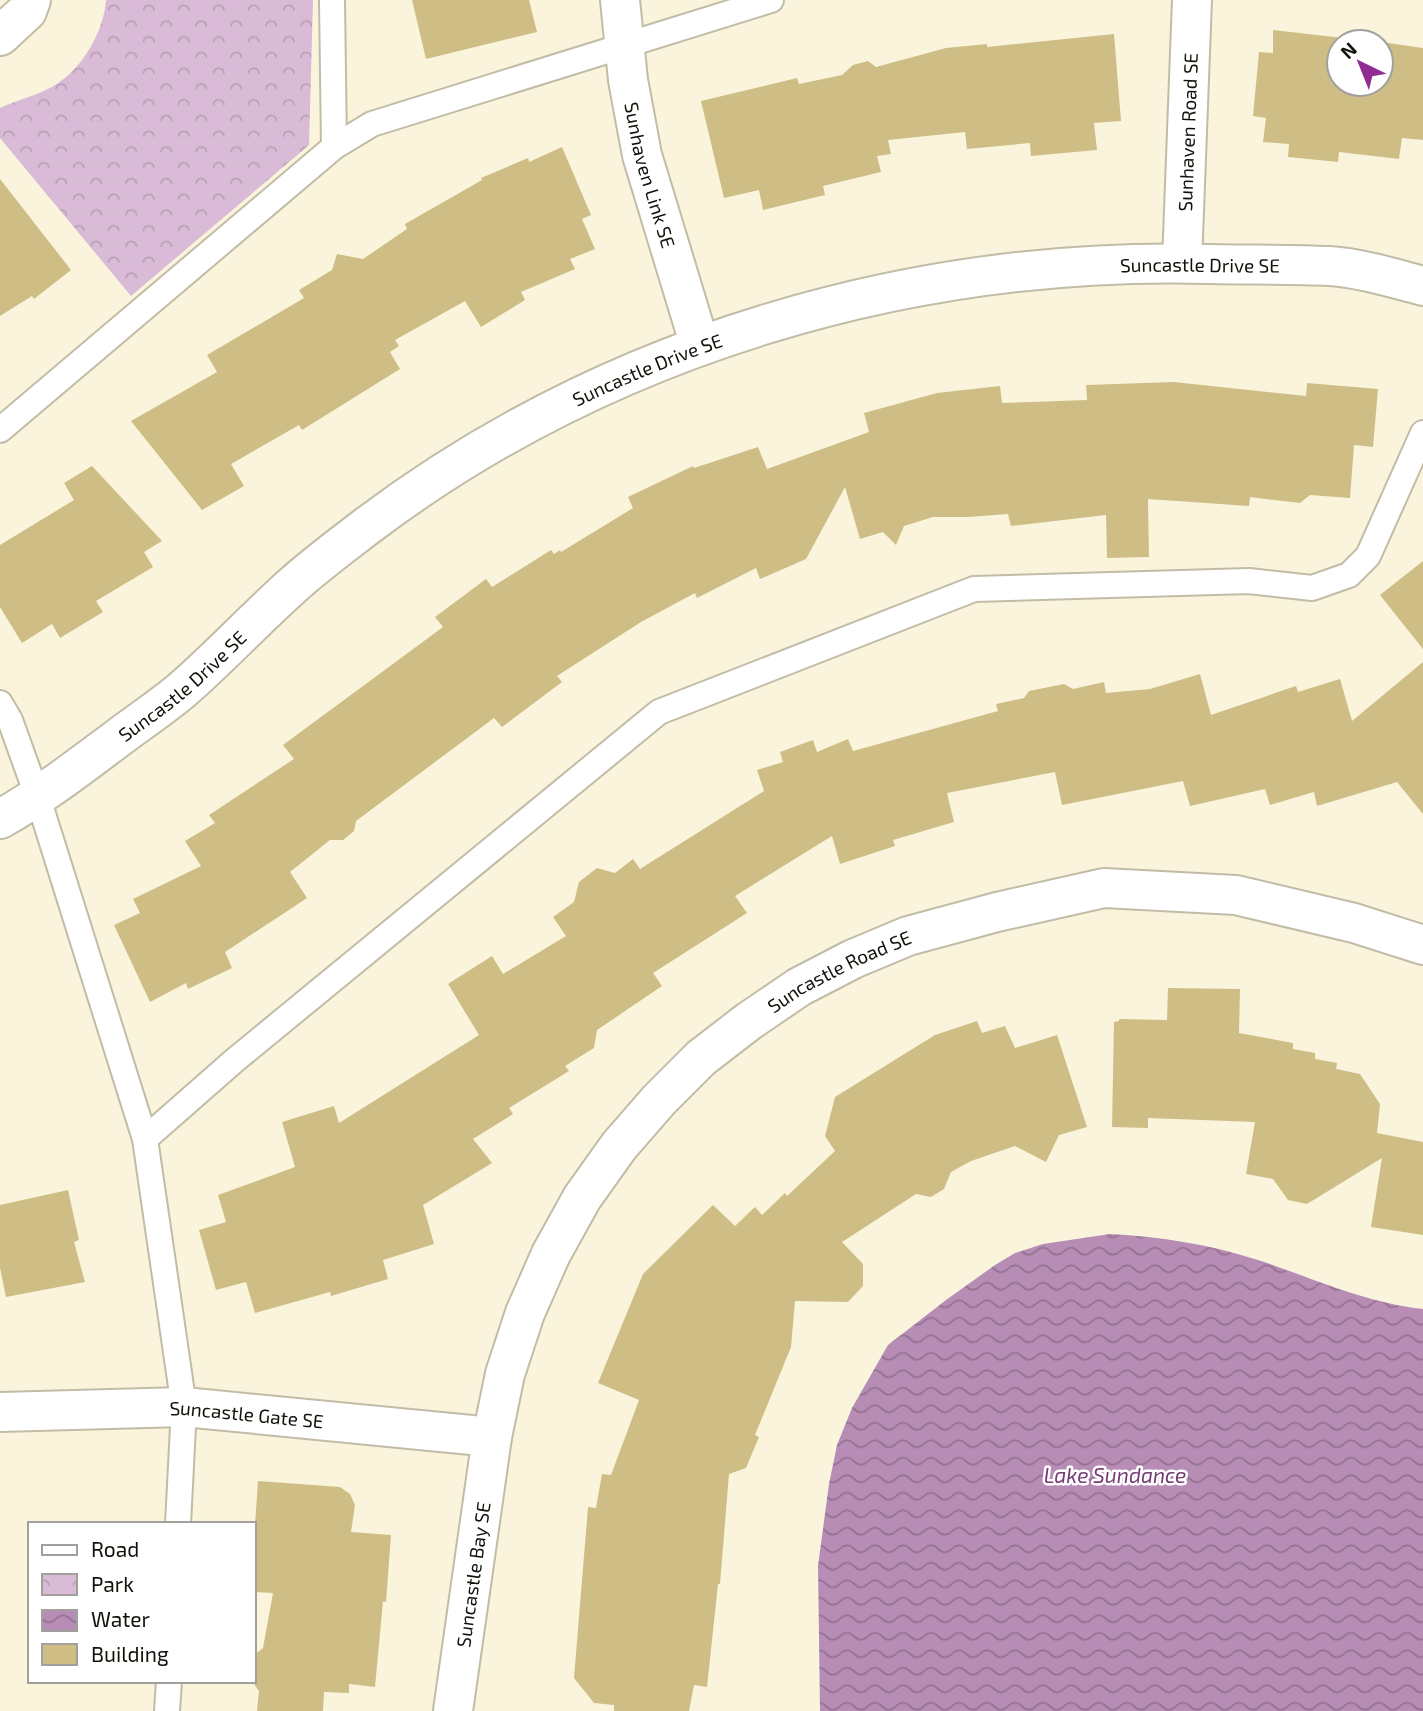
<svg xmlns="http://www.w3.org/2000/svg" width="1423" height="1711" viewBox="0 0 1423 1711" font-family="'Exo 2',sans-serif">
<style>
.park{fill:url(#park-crowns)}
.water{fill:url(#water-waves)}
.building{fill:#cebe85}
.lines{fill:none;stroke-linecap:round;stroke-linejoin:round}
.lane-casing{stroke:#c2bca7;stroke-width:28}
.street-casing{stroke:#c2bca7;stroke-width:42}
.lane{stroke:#fff;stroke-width:24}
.street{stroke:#fff;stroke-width:38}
.labels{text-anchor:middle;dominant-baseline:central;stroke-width:5;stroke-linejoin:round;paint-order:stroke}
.street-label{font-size:19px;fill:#13110a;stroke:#fff}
.water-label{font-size:21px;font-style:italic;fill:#733c72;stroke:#fff}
</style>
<defs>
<pattern id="park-crowns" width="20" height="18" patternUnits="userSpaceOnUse" patternTransform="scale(1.75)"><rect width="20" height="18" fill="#d9bad7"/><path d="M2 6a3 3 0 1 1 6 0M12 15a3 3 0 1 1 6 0" fill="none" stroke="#b99fb7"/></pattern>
<pattern id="water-waves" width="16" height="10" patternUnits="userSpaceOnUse" patternTransform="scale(1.75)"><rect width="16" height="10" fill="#b78db6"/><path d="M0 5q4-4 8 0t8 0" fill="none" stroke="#947292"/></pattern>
</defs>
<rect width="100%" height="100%" fill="#faf4dd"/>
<path class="park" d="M 106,0 L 313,0 L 309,145 L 131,296 L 0,138 L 0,108 C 17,100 42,94 57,84 C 83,67 104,31 106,0 Z"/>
<path class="water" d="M 1110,1234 C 1162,1237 1208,1244 1258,1260 C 1312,1278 1366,1303 1423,1309 L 1423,1711 L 820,1711 L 818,1566 L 829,1484 L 837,1445 L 852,1408 L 888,1345 L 946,1300 L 995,1265 L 1015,1253 L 1043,1244 Z"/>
<g class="building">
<path d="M 412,0 L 529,0 L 537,32 L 426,59 Z"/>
<path d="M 1273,30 L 1378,42 L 1339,42 L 1339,84 L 1381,84 L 1381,42 L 1423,48 L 1423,140 L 1402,138 L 1399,159 L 1339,152 L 1338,162 L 1288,157 L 1289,144 L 1263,142 L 1266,118 L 1253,116 L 1259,52 L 1273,53 Z"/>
<path d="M 1114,34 L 1121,121 L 1094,123 L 1097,150 L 1031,156 L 1030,143 L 967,149 L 965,132 L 888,140 L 891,154 L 877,156 L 881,172 L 823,186 L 825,195 L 763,210 L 759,190 L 724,198 L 701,101 L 797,78 L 799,84 L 842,75 L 853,65 L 868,61 L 876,67 L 946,48 L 987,44 L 987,47 Z"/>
<path d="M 562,147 L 591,215 L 582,219 L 595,249 L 570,259 L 575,269 L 521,292 L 525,300 L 481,327 L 465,301 L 395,340 L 399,346 L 390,352 L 400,369 L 302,430 L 299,425 L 231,464 L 244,486 L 202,510 L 131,421 L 217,372 L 207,355 L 304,298 L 299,290 L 332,270 L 337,254 L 363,259 L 407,229 L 405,224 L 482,180 L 481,178 L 528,158 L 529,162 Z"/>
<path d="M 0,179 L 71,270 L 34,299 L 32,296 L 0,316 Z"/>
<path d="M 1174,382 L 1306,396 L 1307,383 L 1378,389 L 1373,447 L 1354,445 L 1350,498 L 1310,495 L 1300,503 L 1250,497 L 1249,506 L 1148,499 L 1149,557 L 1107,558 L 1106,515 L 1011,526 L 1008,514 L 969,517 L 933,517 L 904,526 L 896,545 L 883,532 L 860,539 L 845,487 L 806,559 L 760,579 L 756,568 L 697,598 L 695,593 L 641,622 L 557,676 L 562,682 L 502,727 L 494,718 L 356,821 L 354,831 L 343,840 L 330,840 L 290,872 L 307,898 L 225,952 L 232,968 L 188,989 L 186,983 L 150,1002 L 114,925 L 140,913 L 133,899 L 201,866 L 185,841 L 215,823 L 209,815 L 294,759 L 283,745 L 443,627 L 435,617 L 486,579 L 492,587 L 551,550 L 554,554 L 560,550 L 561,552 L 633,508 L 628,497 L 693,466 L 694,468 L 758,447 L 767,469 L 869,432 L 864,413 L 937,393 L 1000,386 L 1002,403 L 1087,400 L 1086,385 Z"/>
<path d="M 92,466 L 162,541 L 144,552 L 153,567 L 96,601 L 103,612 L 60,638 L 52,624 L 22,643 L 0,607 L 0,545 L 74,500 L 64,483 Z"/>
<path d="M 1423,561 L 1423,649 L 1380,595 Z"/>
<path d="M 1423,662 L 1423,814 L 1397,782 L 1317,806 L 1314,792 L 1270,805 L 1265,789 L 1190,806 L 1183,781 L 1062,805 L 1055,772 L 947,793 L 954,822 L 893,840 L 895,846 L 840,864 L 832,836 L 735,896 L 747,913 L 653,973 L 662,986 L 597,1030 L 594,1048 L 565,1066 L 569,1071 L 509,1108 L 513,1114 L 473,1139 L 492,1163 L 423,1205 L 434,1244 L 383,1260 L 388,1279 L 331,1296 L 330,1292 L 255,1313 L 246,1282 L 216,1290 L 199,1230 L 226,1222 L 218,1195 L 295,1167 L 282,1122 L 334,1106 L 339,1123 L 479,1035 L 448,984 L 492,956 L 503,974 L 566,936 L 553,917 L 574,902 L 579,882 L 597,868 L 615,873 L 633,859 L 640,869 L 764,791 L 757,770 L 783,762 L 780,752 L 813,740 L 817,752 L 848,739 L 853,751 L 998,711 L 996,704 L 1024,698 L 1029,691 L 1064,684 L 1073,689 L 1104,682 L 1106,693 L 1150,689 L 1200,674 L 1211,715 L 1296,686 L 1298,692 L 1340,679 L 1352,721 Z"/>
<path d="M 1168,988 L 1240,989 L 1239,1033 L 1293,1043 L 1293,1049 L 1315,1053 L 1315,1059 L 1337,1063 L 1336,1069 L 1360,1074 L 1380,1104 L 1377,1133 L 1423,1142 L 1423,1235 L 1371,1227 L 1382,1158 L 1307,1204 L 1288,1200 L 1273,1179 L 1246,1174 L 1255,1122 L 1148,1118 L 1148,1128 L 1112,1127 L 1114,1022 L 1119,1021 L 1119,1019 L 1167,1020 Z"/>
<path d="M 977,1021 L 982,1033 L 1005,1026 L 1015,1048 L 1057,1035 L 1087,1127 L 1059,1135 L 1046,1162 L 1015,1146 L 971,1161 L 951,1172 L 944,1189 L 931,1197 L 916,1194 L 842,1242 L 863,1264 L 863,1286 L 848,1302 L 795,1301 L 791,1347 L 755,1435 L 759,1437 L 746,1468 L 729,1474 L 720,1584 L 718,1584 L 707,1687 L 694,1685 L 689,1711 L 614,1711 L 614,1705 L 594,1703 L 574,1678 L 588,1507 L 596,1508 L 602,1474 L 611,1475 L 639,1400 L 598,1383 L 643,1274 L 713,1205 L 735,1226 L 755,1207 L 762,1215 L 785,1193 L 787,1196 L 835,1151 L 825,1136 L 835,1097 L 935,1035 Z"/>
<path d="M 68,1190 L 79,1240 L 74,1242 L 85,1282 L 6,1297 L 0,1268 L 0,1205 Z"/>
<path d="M 258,1481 L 340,1487 L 350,1494 L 355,1505 L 351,1532 L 391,1535 L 386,1602 L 383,1601 L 375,1687 L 349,1684 L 349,1693 L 324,1692 L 323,1711 L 257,1711 L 259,1691 L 254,1684 L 254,1655 L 263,1648 L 273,1593 L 254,1592 L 254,1539 Z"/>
</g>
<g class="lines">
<defs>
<g id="lane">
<path d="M 332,0 L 334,147"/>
<path d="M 0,430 L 334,147 L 372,124 L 771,0"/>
<path d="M 0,703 L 10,720 L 38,798 L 145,1139 L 184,1407 L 178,1524"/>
<path d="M 145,1139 L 235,1060 L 659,712 L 974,589 L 1249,581 L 1312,588 L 1349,575 L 1368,556 L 1423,433"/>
<path d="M 167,1711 L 169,1681"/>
</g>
<g id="street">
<path id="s1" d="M 620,0 L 628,80 L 642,155 L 700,346"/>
<path d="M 0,36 L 27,11 L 31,0"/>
<path id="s2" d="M 1182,263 L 1192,0"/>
<path id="s3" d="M 0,819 C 42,796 79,767 118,738 C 139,722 162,707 182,690 C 220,657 254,620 292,586 C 315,565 341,546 367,526 C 607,345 910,256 1210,264 C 1250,265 1290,264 1330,266 C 1360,268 1393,278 1423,286"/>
<path id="s4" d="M 0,1412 L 184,1407 L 492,1437"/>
<path id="s5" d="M 453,1711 L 492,1437 L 505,1374 L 525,1313 L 551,1254 L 582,1198 L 619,1146 L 659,1100 L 701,1058 L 749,1021 L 799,987 L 853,959 L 908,936 L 997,912 L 1104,888 L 1236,895 L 1354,923 L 1423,945"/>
</g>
</defs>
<use href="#lane" class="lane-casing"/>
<use href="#street" class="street-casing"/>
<use href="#lane" class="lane"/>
<use href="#street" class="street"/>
</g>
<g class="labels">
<g class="street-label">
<text stroke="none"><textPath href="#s2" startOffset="131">Sunhaven Road SE</textPath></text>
<text stroke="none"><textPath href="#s1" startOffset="178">Sunhaven Link SE</textPath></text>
<text stroke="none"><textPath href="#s3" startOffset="1360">Suncastle Drive SE</textPath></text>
<text stroke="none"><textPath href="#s3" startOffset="793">Suncastle Drive SE</textPath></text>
<text stroke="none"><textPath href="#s3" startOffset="226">Suncastle Drive SE</textPath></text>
<text stroke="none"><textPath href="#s5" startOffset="882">Suncastle Road SE</textPath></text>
<text stroke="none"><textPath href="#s4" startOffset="247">Suncastle Gate SE</textPath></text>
<text stroke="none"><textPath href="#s5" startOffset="138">Suncastle Bay SE</textPath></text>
</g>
<g class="water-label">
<text x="1115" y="1474">Lake Sundance</text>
</g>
</g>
<rect x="28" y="1522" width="228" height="161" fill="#ffffff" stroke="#a1a09d" stroke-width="2"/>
<rect x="42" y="1545" width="35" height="10" fill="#ffffff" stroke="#a1a09d" stroke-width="2"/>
<text x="91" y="1557" font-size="21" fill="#13110a">Road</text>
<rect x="42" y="1574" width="35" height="21" fill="url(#park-crowns)" stroke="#a1a09d" stroke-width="2"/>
<text x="91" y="1592" font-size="21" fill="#13110a">Park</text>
<rect x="42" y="1610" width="35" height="21" fill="url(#water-waves)" stroke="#a1a09d" stroke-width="2"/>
<text x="91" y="1627" font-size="21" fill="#13110a">Water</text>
<rect x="42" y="1644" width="35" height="21" fill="#cebe85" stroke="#a1a09d" stroke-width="2"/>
<text x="91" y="1662" font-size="21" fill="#13110a">Building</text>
<g transform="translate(1360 63) rotate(317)"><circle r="33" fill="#ffffff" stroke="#a1a09d" stroke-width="2"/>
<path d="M0-5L12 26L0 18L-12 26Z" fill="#912c92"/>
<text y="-10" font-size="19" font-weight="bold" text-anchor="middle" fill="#13110a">N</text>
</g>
</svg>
